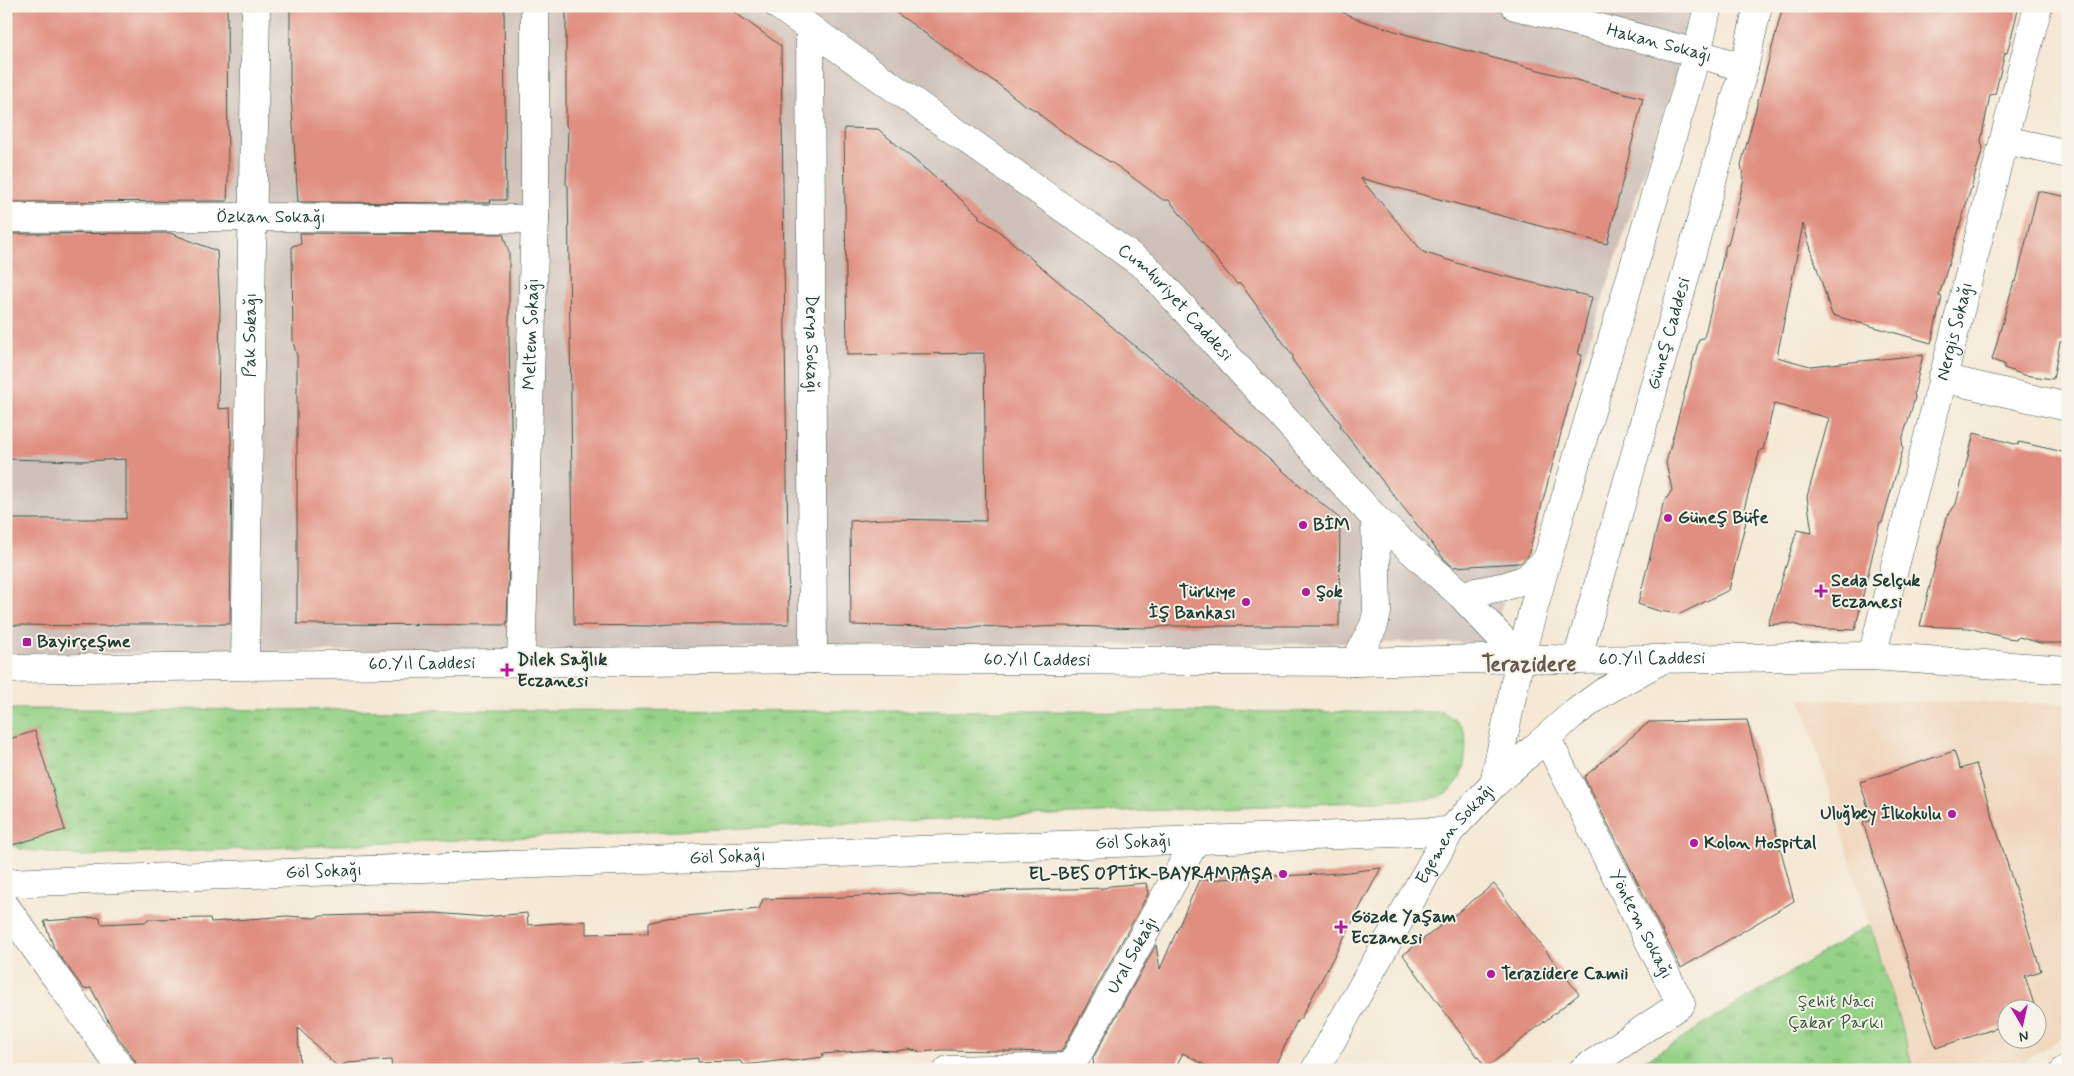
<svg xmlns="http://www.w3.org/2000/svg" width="2074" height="1076" viewBox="0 0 2074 1076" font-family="Mynerve,sans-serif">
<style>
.built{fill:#f0d5bc;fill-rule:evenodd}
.industrial{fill:#cec1b9}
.park{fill:url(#park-tufts);stroke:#5a885e}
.building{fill:#e08e7f}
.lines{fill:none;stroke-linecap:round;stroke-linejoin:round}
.minor-casing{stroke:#3f574c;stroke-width:29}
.tertiary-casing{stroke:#3f574c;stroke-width:29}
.secondary-casing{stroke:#3f574c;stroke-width:29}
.minor{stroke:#fff;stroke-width:28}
.tertiary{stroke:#fff;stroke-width:28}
.secondary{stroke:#fff;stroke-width:28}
.poi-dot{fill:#b5179e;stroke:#f7f3e8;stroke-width:2}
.labels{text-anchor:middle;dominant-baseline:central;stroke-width:4;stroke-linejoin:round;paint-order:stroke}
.street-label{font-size:18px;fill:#1f3d34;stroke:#f7f3e8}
.poi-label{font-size:18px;font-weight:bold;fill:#1f3d34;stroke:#f7f3e8;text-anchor:start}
.park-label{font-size:18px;fill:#375b45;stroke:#f7f3e8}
.district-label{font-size:22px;font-weight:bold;fill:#63594e;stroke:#f7f3e8}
</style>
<defs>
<pattern id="park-tufts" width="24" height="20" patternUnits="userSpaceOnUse" patternTransform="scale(1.25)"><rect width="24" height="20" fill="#96d287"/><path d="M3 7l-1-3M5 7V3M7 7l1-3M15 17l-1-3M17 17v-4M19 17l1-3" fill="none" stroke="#7aac6f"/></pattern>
</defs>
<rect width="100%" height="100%" fill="#f7f3e8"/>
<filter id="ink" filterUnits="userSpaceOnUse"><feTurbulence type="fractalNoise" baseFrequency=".02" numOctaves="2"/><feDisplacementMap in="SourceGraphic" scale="10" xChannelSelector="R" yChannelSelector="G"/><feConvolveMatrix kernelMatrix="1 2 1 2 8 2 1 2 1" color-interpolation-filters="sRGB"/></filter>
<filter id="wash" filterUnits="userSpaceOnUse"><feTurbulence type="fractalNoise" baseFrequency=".0096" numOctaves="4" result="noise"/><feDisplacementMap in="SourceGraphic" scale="20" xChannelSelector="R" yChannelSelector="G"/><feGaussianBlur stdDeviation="1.12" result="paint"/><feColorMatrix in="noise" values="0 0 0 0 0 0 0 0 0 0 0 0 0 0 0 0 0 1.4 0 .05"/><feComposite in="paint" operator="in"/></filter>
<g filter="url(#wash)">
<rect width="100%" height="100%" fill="#f5e9d6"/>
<path class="built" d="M 1801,699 L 2068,704 L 2068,1034 L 2009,1070 L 1914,1070 ZM 2006,1008 L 2036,1008 L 2036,1038 L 2006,1038 Z"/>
<path class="industrial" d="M 6,6 L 1691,6 L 1677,73 L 1490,642 L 6,654 Z"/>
<g class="park">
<path d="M 11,709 L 1442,712 C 1450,716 1459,722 1463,729 C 1467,737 1466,748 1465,757 C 1463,779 1454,793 1431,799 L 82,856 L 19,849 L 6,842 L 6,711 Z"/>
<path d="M 1870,924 L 1914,1070 L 1629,1070 Z"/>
</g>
<g id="blocks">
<g class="building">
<path d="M 6,6 L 227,6 L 228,180 L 227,201 L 6,202 Z"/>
<path d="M 290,6 L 504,6 L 506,200 L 490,200 L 491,203 L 298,202 L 290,80 Z"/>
<path d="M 566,6 L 726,6 L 781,46 L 789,624 L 669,624 L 650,626 L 574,625 L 568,186 L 566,184 L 568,129 L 566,125 Z"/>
<path d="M 887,6 L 1331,6 L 1356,19 L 1408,35 L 1643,98 L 1607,244 L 1360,178 L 1423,252 L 1479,270 L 1592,297 L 1578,354 L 1582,355 L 1528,556 L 1520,563 L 1453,567 L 1444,559 L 1340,427 L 1341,424 L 1293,361 L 1293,356 L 1241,284 L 1237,284 L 1227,273 L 1169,200 L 1163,200 L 1120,168 L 1074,140 L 1040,115 L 1037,111 L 1022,103 L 994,81 L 982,74 Z"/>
<path d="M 1783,6 L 2019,6 L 2007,53 L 2005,53 L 1995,94 L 1990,95 L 1981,141 L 1983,148 L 1939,296 L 1942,297 L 1931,343 L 1832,315 L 1803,224 L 1777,357 L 1810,366 L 1923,355 L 1914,393 L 1915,398 L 1902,440 L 1903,449 L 1882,523 L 1880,522 L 1855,630 L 1807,628 L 1789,623 L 1768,625 L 1797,530 L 1812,533 L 1807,497 L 1829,418 L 1774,404 L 1763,450 L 1760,450 L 1742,516 L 1747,517 L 1729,590 L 1680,614 L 1659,611 L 1638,604 L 1663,504 L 1672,490 L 1666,463 L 1699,339 L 1704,338 L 1726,245 L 1728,245 L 1744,179 L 1741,165 Z"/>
<path d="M 844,128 L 878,129 L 979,215 L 979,218 L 995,228 L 1340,519 L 1339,626 L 1170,626 L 1149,628 L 1060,626 L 1017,628 L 980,626 L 969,628 L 851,625 L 850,521 L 886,519 L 986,521 L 984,353 L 847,355 Z"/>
<path d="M 2038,191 L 2068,197 L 2068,341 L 2060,342 L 2053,379 L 2024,375 L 2004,368 L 2004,364 L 1992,360 L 2014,281 L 2016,282 Z"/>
<path d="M 170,233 L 217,251 L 220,307 L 218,409 L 230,408 L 232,468 L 230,624 L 120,624 L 110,626 L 6,625 L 6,519 L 126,519 L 126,459 L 82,461 L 6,459 L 6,234 Z"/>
<path d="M 300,233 L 503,234 L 509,253 L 509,342 L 512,464 L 507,625 L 297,624 L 297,356 L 293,342 L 292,246 L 301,244 Z"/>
<path d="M 1974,433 L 2018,445 L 2019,442 L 2068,453 L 2068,643 L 2040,643 L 2019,637 L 2016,639 L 2007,638 L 1969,628 L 1920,626 L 1947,517 L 1956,504 Z"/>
<path d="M 1747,720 L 1794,901 L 1681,968 L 1584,777 L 1649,722 Z"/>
<path d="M 35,731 L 65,830 L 12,845 L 6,828 L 6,740 Z"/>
<path d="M 1954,751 L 1960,769 L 1976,764 L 2041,971 L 2025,976 L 2035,1008 L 2006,1008 L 2006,1025 L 1936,1048 L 1863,823 L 1872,820 L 1860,782 Z"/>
<path d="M 1381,868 L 1301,1018 L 1298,1019 L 1273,1070 L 1214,1070 L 1183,1053 L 1174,1070 L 1094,1070 L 1093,1058 L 1156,945 L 1160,969 L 1199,880 L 1340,873 Z"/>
<path d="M 1146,883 L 1148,894 L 1061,1052 L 942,1050 L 921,1052 L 908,1049 L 897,1051 L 871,1050 L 822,1054 L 823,1057 L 793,1061 L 786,1060 L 744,1065 L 740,1061 L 698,1062 L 698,1058 L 618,1065 L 612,1064 L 515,1070 L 392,1070 L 391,1060 L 347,1063 L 338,1067 L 298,1028 L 300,1070 L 137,1070 L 135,1061 L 113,1030 L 91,988 L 84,989 L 54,948 L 44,921 L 100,917 L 101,924 L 145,922 L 148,919 L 210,918 L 211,922 L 287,916 L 314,918 L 322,916 L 435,913 L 485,917 L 527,913 L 528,925 L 586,921 L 586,934 L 648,933 L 648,923 L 666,918 L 759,909 L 763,899 L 845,897 L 899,893 L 907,895 L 943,895 L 993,891 L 1105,888 L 1110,886 Z"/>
<path d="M 1494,884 L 1579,994 L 1486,1068 L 1403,955 Z"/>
</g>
</g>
</g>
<g filter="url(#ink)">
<use href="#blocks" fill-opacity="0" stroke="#3f574c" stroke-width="1"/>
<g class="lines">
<defs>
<g id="minor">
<path id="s1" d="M 779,6 L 1146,267 L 1375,518 L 1461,595 L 1520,658"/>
<path id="s2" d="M 1515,6 L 1697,53 L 1744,68"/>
<path id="s3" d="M 810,29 L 813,659"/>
<path d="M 2005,140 L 2068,154"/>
<path id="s4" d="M 6,218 L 252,217 L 535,219"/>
<path d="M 1942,378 L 2068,407"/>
<path d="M 1461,595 L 1506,586 L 1526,579 L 1547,560"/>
<path id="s5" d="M 1872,656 L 2038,6"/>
<path id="s6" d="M 521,662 L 535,219 L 535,6"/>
<path d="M 1355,662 L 1374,625 L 1377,612 L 1375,518"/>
<path id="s7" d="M 245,664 L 256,6"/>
<path id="s8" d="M 1547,739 L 1681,1004 L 1583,1070"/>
<path id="s9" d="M 6,883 L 1450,831"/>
<path d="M 948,1070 L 1070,1067"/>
<path id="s10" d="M 1069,1070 L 1196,840"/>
</g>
<g id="tertiary">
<path d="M 1494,784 L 1520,658"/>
<path id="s11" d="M 1315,1070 L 1450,831 L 1494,784 L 1572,715 L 1602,693 L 1663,659"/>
</g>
<g id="secondary">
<path d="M 1520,658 L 1547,560 L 1697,53 L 1708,6"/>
<path id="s12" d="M 1577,660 L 1744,68 L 1758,6"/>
<path id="s13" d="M 6,669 L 813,659 L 1355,662 L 1520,658 L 1577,660 L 1872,656 L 2068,670"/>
<path d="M 6,907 L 122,1070"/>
<path d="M 2065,1070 L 2068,1068"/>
</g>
</defs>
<use href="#minor" class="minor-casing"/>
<use href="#tertiary" class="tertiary-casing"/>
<use href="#secondary" class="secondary-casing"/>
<use href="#minor" class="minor"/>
<use href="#tertiary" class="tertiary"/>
<use href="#secondary" class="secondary"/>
</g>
</g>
<g class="poi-dot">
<circle cx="1668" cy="518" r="5"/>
<circle cx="1303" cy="525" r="5"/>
<path d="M1818.5 583.5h5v5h5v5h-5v5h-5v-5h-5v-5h5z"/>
<circle cx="1306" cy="592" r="5"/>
<circle cx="1246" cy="602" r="5"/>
<rect x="22" y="637" width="10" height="10" rx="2.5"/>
<path d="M504.5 662.5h5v5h5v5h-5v5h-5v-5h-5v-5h5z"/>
<circle cx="1952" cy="814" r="5"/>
<circle cx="1694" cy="843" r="5"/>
<circle cx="1283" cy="874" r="5"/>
<path d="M1338.5 919.5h5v5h5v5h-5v5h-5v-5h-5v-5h5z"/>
<circle cx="1491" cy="974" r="5"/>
</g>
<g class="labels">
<g class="street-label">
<text stroke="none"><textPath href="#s2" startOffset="149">Hakan Sokağı</textPath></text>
<text stroke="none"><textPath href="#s4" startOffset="265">Özkan Sokağı</textPath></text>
<text stroke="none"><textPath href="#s1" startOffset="496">Cumhuriyet Caddesi</textPath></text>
<text stroke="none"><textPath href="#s5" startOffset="335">Nergis Sokağı</textPath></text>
<text stroke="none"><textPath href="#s6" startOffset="328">Meltem Sokağı</textPath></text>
<text stroke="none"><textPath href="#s12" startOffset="339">Güneş Caddesi</textPath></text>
<text stroke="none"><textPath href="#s7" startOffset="329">Pak Sokağı</textPath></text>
<text stroke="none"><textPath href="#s3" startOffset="315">Derya Sokağı</textPath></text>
<text stroke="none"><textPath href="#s13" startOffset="1646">60.Yıl Caddesi</textPath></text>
<text stroke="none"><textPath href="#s13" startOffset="1031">60.Yıl Caddesi</textPath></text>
<text stroke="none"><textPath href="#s13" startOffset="416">60.Yıl Caddesi</textPath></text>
<text stroke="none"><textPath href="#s11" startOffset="275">Egemen Sokağı</textPath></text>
<text stroke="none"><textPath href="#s9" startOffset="1128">Göl Sokağı</textPath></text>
<text stroke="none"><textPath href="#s9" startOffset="722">Göl Sokağı</textPath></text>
<text stroke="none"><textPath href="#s9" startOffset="318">Göl Sokağı</textPath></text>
<text stroke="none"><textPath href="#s8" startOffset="208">Yöntem Sokağı</textPath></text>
<text stroke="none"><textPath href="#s10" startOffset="131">Ural Sokağı</textPath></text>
</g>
<g class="poi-label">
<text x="1678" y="518">Güneş Büfe</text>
<text x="1313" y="525">BİM</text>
<text x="1831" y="581">Seda Selçuk<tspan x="1831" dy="21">Eczanesi</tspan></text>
<text x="1236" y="592" text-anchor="end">Türkiye<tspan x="1236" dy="21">İş Bankası</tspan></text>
<text x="1316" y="592">Şok</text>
<text x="37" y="642">Bayirçeşme</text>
<text x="517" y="660">Dilek Sağlık<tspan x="517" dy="21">Eczanesi</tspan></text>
<text x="1942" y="814" text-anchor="end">Uluğbey İlkokulu</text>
<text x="1704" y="843">Kolon Hospital</text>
<text x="1273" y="874" text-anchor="end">EL-BES OPTİK-BAYRAMPAŞA</text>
<text x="1351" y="917">Gözde Yaşam<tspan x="1351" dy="21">Eczanesi</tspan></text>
<text x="1501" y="974">Terazidere Camii</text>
</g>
<g class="park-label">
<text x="1836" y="1002">Şehit Naci<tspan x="1836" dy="21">Çakar Parkı</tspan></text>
</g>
<g class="district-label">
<text x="1529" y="665">Terazidere</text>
</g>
</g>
<rect width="2074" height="1076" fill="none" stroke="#f7f3e8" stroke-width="25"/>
<g transform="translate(2022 1024) rotate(171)"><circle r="24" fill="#f7f3e8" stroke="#a1aaa0"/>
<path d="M0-4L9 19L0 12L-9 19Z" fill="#b5179e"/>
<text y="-8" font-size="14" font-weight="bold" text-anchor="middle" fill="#1f3d34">N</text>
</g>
</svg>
